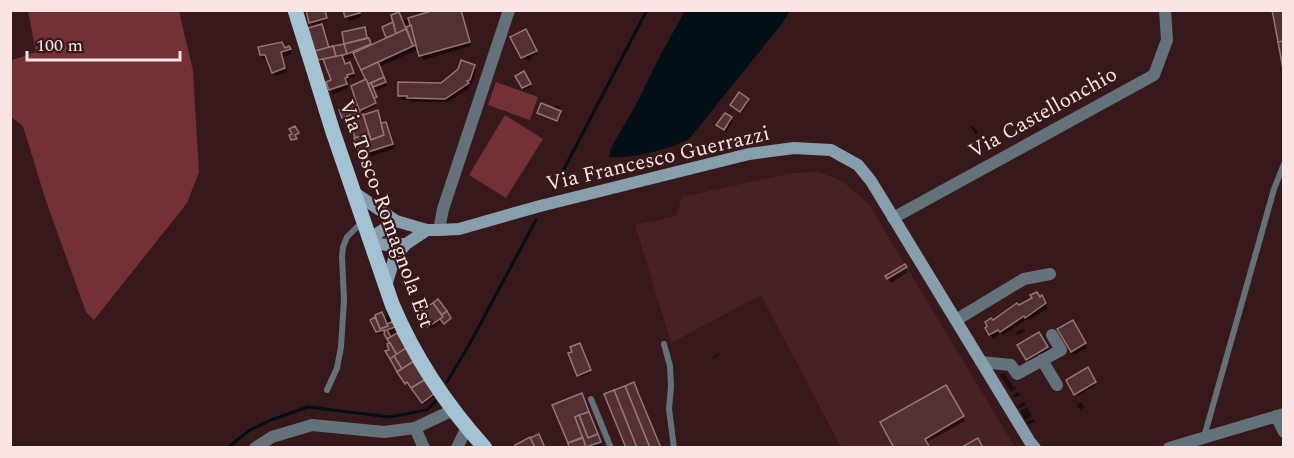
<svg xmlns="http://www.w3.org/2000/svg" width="1294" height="458" viewBox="0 0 1294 458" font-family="Spectral,serif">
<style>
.built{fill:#472125}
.green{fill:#743037}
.water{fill:#030f16}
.shadow{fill:#0007}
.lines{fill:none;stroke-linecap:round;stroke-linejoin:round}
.stream{stroke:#030f16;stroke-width:3}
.building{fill:#523133;stroke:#997375;stroke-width:1.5}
.service{stroke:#63727a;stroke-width:6}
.minor{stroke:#63727a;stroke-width:12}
.secondary{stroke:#879fac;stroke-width:12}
.primary{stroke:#a3c2d3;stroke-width:15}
.labels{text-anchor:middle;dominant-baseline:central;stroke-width:4.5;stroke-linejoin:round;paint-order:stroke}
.street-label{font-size:21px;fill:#fae4e4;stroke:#37181b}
</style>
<rect width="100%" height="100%" fill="#37181b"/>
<path class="built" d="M 819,172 L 842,181 L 868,203 L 1015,447 L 841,447 L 761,295 L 671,343 L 635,225 L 676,216 L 682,197 L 792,173 Z"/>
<g class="green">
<path d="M 28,11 L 179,11 L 193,71 L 199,172 L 187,203 L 94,320 L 86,312 L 45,198 L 23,126 L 11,117 L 11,58 L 12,60 L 36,52 Z"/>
<path d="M 496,82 L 538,97 L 530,120 L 488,105 Z"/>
<path d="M 505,115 L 543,139 L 506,198 L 469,175 Z"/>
</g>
<path class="water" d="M 685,11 L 790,11 L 781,25 L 689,139 C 670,149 630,160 609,157 L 611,148 L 638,101 L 661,54 Z"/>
<g class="shadow">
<path d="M 307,10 L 324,10 L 327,21 L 312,25 Z"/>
<path d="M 345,10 L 360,10 L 361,17 L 349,21 Z"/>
<path d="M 441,10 L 461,10 L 471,46 L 423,60 L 419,49 L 379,67 L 387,86 L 377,90 L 372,83 L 370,83 L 376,98 L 373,99 L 376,106 L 359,114 L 361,117 L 381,125 L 386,124 L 388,128 L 389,132 L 371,138 L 371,141 L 390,135 L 395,148 L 363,159 L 356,139 L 356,137 L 350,118 L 345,120 L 343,118 L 359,105 L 367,80 L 356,57 L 343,59 L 345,66 L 352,68 L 355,77 L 349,79 L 349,81 L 347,82 L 348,88 L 333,94 L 330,89 L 333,81 L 326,61 L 321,62 L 319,59 L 329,49 L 346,45 L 344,33 L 364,29 L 371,46 L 388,39 L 402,21 Z"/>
<path d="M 525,31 L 537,54 L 531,57 L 532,59 L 528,61 L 527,59 L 523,59 L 526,58 Z"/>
<path d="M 289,48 L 292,54 L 283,57 L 287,72 L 275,76 L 268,59 L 264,59 L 261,54 Z"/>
<path d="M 474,66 L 476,70 L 472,84 L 469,86 L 470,88 L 448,102 L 411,102 L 410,100 L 402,100 L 399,95 L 441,84 Z"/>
<path d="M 524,73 L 531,87 L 524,90 L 517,76 Z"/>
<path d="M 748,99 L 749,102 L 742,113 L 732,105 Z"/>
<path d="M 555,105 L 561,108 L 560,112 L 561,115 L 558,122 L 540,115 L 538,113 L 554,110 Z"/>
<path d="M 725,115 L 733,121 L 726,132 L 718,125 Z"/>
<path d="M 973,126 L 978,133 L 976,135 L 971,127 Z"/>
<path d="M 905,266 L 908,272 L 891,283 L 887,277 Z"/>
<path d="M 1042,297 L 1048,308 L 1028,321 L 1027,319 L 1003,335 L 1002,333 L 993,339 L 987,328 L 992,322 L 1018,308 Z"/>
<path d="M 433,305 L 446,323 L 443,320 L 431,329 L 420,314 Z"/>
<path d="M 390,316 L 395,329 L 394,330 L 435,396 L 424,404 L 409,384 L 407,385 L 400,373 L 392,350 L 392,344 L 386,332 L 379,334 L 371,320 Z"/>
<path d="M 1072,322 L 1087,348 L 1074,355 L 1060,330 Z"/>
<path d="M 1023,329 L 1025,331 L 1017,335 L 1016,332 Z"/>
<path d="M 1039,334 L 1048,350 L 1029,361 L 1019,345 Z"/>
<path d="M 580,347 L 591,373 L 580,377 L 578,375 Z"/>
<path d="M 719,353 L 720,354 L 713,359 L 712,358 Z"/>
<path d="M 1087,369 L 1096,385 L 1077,396 L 1068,380 Z"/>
<path d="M 1004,373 L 1013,387 L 1015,386 L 1016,389 L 1011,392 L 1000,375 Z"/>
<path d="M 945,387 L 965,421 L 926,443 L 896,448 Z"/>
<path d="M 1018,392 L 1020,395 L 1014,398 L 1013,395 Z"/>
<path d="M 1024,402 L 1026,405 L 1018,408 L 1017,406 Z"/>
<path d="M 1081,402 L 1084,407 L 1080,410 L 1077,405 Z"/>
<path d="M 1028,407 L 1032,416 L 1025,420 L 1027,422 L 1033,419 L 1035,422 L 1028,425 L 1020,411 Z"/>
<path d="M 590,416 L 602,448 L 571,448 L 591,436 Z"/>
</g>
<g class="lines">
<g class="stream">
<path d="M 553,190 L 647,10"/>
<path d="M 447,382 L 469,345 L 536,220"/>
<path d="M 227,448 L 250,430 L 271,420 L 308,407 L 390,417 L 427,410 L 436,401"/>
</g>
</g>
<g class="building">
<path d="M 306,10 L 325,10 L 327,18 L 309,23 Z"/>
<path d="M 343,10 L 360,10 L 360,13 L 345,17 Z"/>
<path d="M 435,10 L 461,10 L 470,42 L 419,56 L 408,18 Z"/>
<path d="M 1272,10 L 1284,10 L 1284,41 L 1278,42 Z"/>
<path d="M 399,12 L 406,29 L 396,34 L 391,15 Z"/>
<path d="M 393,22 L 396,34 L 386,38 L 382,27 Z"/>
<path d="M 322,24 L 329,48 L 315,51 L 308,28 Z"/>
<path d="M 411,25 L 416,45 L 413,46 L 406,27 Z"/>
<path d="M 365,27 L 367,38 L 344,44 L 342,32 Z"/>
<path d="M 406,29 L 413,46 L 361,70 L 353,53 Z"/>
<path d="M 526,29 L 537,51 L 521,58 L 510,37 Z"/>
<path d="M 369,38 L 371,44 L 347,54 L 344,44 Z"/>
<path d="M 1284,41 L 1284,74 L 1278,42 Z"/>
<path d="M 282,42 L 285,48 L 289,46 L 291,49 L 281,52 L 285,68 L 272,73 L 265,55 L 260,55 L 258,47 Z"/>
<path d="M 344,44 L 347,54 L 336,57 L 333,46 Z"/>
<path d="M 333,46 L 336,57 L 318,60 L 315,51 Z"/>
<path d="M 342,55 L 345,64 L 350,62 L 354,73 L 347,75 L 348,77 L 345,78 L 347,84 L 329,90 L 326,82 L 331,80 L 323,59 Z"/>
<path d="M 461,60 L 475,65 L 470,80 L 467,81 L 469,83 L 445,99 L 407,98 L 407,96 L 398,96 L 398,82 L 441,83 L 458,69 Z"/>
<path d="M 378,62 L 384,77 L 368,84 L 361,70 Z"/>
<path d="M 524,71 L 531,84 L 522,88 L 515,76 Z"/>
<path d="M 384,77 L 386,82 L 373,87 L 371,83 Z"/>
<path d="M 366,79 L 376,103 L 359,111 L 351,86 Z"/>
<path d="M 371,83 L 377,97 L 374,98 L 368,84 Z"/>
<path d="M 739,92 L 749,99 L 740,112 L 730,105 Z"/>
<path d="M 541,103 L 561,111 L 557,121 L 537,113 Z"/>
<path d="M 357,104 L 360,112 L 342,118 L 339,110 Z"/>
<path d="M 378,110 L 384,135 L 371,140 L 363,115 Z"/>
<path d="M 725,113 L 732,117 L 724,130 L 716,125 Z"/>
<path d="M 363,114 L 369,134 L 355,138 L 349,119 Z"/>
<path d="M 386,122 L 393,144 L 359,155 L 354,138 L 369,134 L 371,140 L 384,135 L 381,123 Z"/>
<path d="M 295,126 L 299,133 L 295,135 L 297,139 L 291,140 L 289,135 L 292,134 L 289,129 Z"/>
<path d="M 905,264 L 907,267 L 887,279 L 885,276 Z"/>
<path d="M 1037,292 L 1040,297 L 1042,295 L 1046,303 L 1025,318 L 1024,316 L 1000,332 L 998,330 L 989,335 L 985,328 L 987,326 L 985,322 L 991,318 L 993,320 L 1017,303 L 1019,305 L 1032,298 L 1030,295 Z"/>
<path d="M 438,299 L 447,311 L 442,315 L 433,303 Z"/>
<path d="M 433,303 L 443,317 L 428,327 L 418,313 Z"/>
<path d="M 447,311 L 451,318 L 444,324 L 440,319 L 443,317 L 442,315 Z"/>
<path d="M 382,312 L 388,326 L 380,329 L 375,315 Z"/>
<path d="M 375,317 L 380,329 L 388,326 L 387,324 L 393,321 L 395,327 L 387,330 L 391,337 L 387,339 L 384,334 L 385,330 L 376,332 L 370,320 Z"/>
<path d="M 1073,320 L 1086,343 L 1071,352 L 1057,329 Z"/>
<path d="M 1039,332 L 1048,347 L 1026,360 L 1017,345 Z"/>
<path d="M 397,333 L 406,348 L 397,355 L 387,339 Z"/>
<path d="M 390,343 L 397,355 L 390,359 L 385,351 L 389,350 L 387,344 Z"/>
<path d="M 580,343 L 591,370 L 577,376 L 568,353 L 572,352 L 570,347 Z"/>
<path d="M 406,348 L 414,361 L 402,369 L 394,356 Z"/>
<path d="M 394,356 L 402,369 L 397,372 L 390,359 Z"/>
<path d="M 414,361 L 426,379 L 411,388 L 407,382 L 405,384 L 397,372 Z"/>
<path d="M 1088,367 L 1096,382 L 1074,395 L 1066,380 Z"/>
<path d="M 426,379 L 435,393 L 422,403 L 411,388 Z"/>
<path d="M 634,382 L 639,395 L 661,448 L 650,448 L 625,386 Z"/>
<path d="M 946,385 L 964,416 L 925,439 L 930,448 L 894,448 L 880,422 Z"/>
<path d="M 625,386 L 650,448 L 637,448 L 614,390 Z"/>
<path d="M 614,390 L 637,448 L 626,448 L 604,394 Z"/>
<path d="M 582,393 L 589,412 L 575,417 L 583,437 L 568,443 L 552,405 Z"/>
<path d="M 589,412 L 598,434 L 588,438 L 579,415 Z"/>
<path d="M 579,415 L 588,438 L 598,434 L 601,442 L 586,447 L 575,417 Z"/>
<path d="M 539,434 L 545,448 L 535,448 L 530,438 Z"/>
<path d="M 530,437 L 535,448 L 516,448 L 515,445 Z"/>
<path d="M 583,438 L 586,448 L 569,448 L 568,443 Z"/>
<path d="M 978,438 L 983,448 L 960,448 Z"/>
</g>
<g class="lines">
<g class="service">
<path d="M 664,344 L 670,366 L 671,386 L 669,409 L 674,448"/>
<path d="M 327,390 L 337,368 L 341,347 L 344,300 L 342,257 L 343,247 L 347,237 L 364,220"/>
<path d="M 591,399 L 611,448"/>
<path d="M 1204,437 L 1274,189 L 1284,164"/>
</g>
<g class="minor">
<path d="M 893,218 L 1154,75 L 1167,40 L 1165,10"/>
<path d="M 439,230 L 443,209 L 509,10"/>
<path d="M 956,320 L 1024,279 L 1050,274"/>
<path d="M 1042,360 L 1057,385"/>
<path d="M 981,362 L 1011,365 L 1017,374 L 1061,350 L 1052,335"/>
<path d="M 1276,416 L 1284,432"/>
<path d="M 415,428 L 424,448"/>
<path d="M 255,448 L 272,437 L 312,425 L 384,432 L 415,428 L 453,410"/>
<path d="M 457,448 L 467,427"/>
<path d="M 1169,448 L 1284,414"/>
</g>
<g class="secondary">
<path d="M 355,193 L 396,221 L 427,230 L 439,230 L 459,229 L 540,206 L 749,154 L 794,148 L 831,150 L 858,165 L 871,181 L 1030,442 L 1035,448"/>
<path d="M 371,241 L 378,233 L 396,221"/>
<path d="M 371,243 L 388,245 L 406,244"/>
<path d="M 386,286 L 394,259 L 406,244 L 427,230"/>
</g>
<path class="primary" d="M 295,10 L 333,132 L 392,304 C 414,356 446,405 485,448"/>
</g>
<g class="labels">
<g class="street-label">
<text transform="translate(1043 113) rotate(-29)">Via Castellonchio</text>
<text transform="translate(658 159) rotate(-13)">Via Francesco Guerrazzi</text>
<text transform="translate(386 214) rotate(70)">Via Tosco-Romagnola Est</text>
</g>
</g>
<rect width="1294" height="458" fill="none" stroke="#fae4e4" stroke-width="24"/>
<path d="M27 51v9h153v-9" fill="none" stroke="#fae4e4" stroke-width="3"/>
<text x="36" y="51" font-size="18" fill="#fae4e4" stroke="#37181b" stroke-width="4.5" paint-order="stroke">100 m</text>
</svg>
